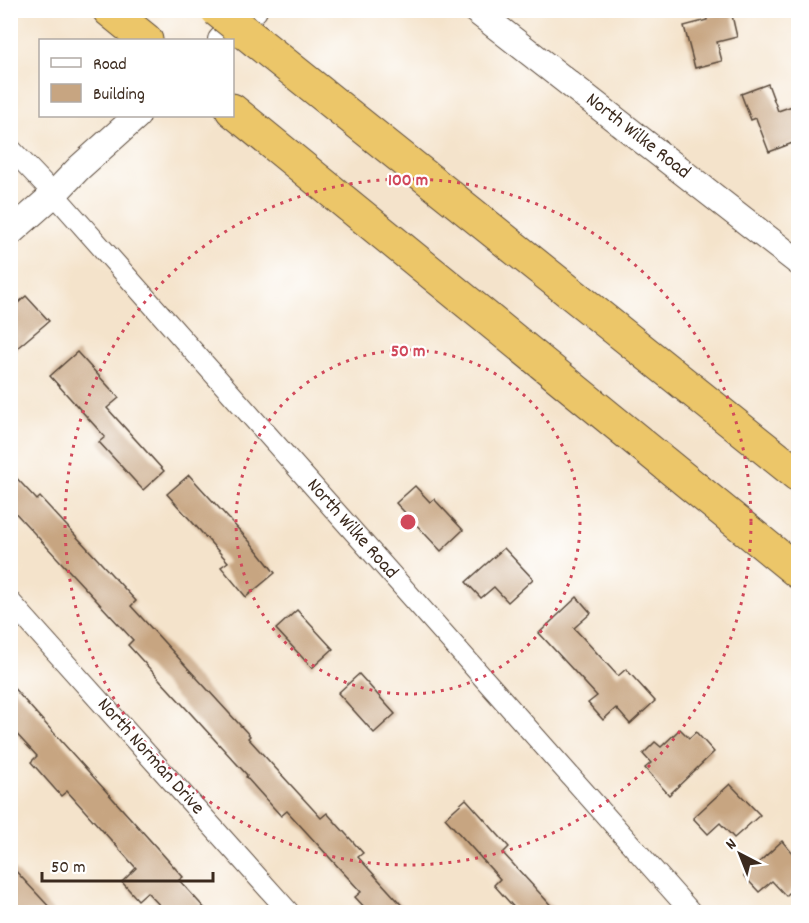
<svg xmlns="http://www.w3.org/2000/svg" width="809" height="923" viewBox="0 0 809 923" font-family="Dekko,sans-serif">
<style>
.building{fill:#c7a581}
.lines{fill:none;stroke-linecap:round;stroke-linejoin:round}
.minor-casing{stroke:#574638;stroke-width:22}
.tertiary-casing{stroke:#574638;stroke-width:28}
.motorway-casing{stroke:#574638;stroke-width:35}
.minor{stroke:#fff;stroke-width:20}
.tertiary{stroke:#fff;stroke-width:26}
.motorway{stroke:#ecc669;stroke-width:33}
.motorway-bridge-casing{stroke:#574638;stroke-width:35;stroke-linecap:butt}
.motorway-bridge{stroke:#ecc669;stroke-width:33}
.ring{fill:none;stroke:#d1495b;stroke-width:3;stroke-dasharray:3 6}
.labels{text-anchor:middle;dominant-baseline:central;stroke-width:4.5;stroke-linejoin:round;paint-order:stroke}
.street-label{font-size:20px;fill:#3b2a1e;stroke:#fff}
.centre{fill:#d1495b;stroke:#fff;stroke-width:3}
.ring-label{font-size:18px;text-anchor:middle;font-weight:bold;fill:#d1495b;stroke:#fff;stroke-width:4.5;stroke-linejoin:round;paint-order:stroke}
</style>
<rect width="100%" height="100%" fill="#fff"/>
<filter id="ink" filterUnits="userSpaceOnUse"><feTurbulence type="fractalNoise" baseFrequency=".0167" numOctaves="2"/><feDisplacementMap in="SourceGraphic" scale="12" xChannelSelector="R" yChannelSelector="G"/><feConvolveMatrix kernelMatrix="1 2 1 2 8 2 1 2 1" color-interpolation-filters="sRGB"/></filter>
<filter id="wash" filterUnits="userSpaceOnUse"><feTurbulence type="fractalNoise" baseFrequency=".008" numOctaves="4" result="noise"/><feDisplacementMap in="SourceGraphic" scale="24" xChannelSelector="R" yChannelSelector="G"/><feGaussianBlur stdDeviation="1.35" result="paint"/><feColorMatrix in="noise" values="0 0 0 0 0 0 0 0 0 0 0 0 0 0 0 0 0 1.4 0 .05"/><feComposite in="paint" operator="in"/></filter>
<g filter="url(#wash)">
<rect width="100%" height="100%" fill="#f4e3cb"/>
<g id="blocks">
<g class="building">
<path d="M 731,11 L 737,37 L 717,42 L 722,61 L 695,68 L 684,26 L 707,20 L 707,17 Z"/>
<path d="M 768,84 L 778,111 L 798,104 L 798,141 L 769,152 L 756,118 L 751,120 L 741,94 Z"/>
<path d="M 26,296 L 49,321 L 10,354 L 10,310 Z"/>
<path d="M 77,352 L 119,398 L 107,408 L 164,471 L 143,490 L 99,442 L 105,437 L 50,376 Z"/>
<path d="M 10,471 L 37,500 L 40,497 L 136,601 L 131,606 L 250,736 L 248,738 L 321,818 L 327,813 L 363,853 L 358,857 L 408,912 L 369,912 L 355,897 L 361,892 L 287,811 L 281,816 L 246,777 L 247,775 L 128,645 L 133,640 L 10,507 Z"/>
<path d="M 189,475 L 251,543 L 275,573 L 246,597 L 221,567 L 228,562 L 167,494 Z"/>
<path d="M 415,486 L 430,502 L 434,499 L 463,530 L 441,551 L 396,503 Z"/>
<path d="M 504,548 L 533,579 L 508,602 L 494,587 L 481,598 L 466,582 Z"/>
<path d="M 577,597 L 591,613 L 574,628 L 618,676 L 626,669 L 655,701 L 630,724 L 616,708 L 603,720 L 588,703 L 597,696 L 539,633 Z"/>
<path d="M 297,610 L 333,649 L 312,668 L 276,629 Z"/>
<path d="M 359,674 L 395,714 L 374,733 L 338,693 Z"/>
<path d="M 10,684 L 183,877 L 179,880 L 208,912 L 166,912 L 147,892 L 138,900 L 122,882 L 136,868 L 67,791 L 61,796 L 31,762 L 37,756 L 10,727 Z"/>
<path d="M 680,729 L 689,738 L 696,732 L 714,752 L 669,795 L 645,768 L 651,763 L 643,754 L 655,742 L 661,747 Z"/>
<path d="M 730,784 L 760,815 L 734,838 L 720,823 L 708,834 L 693,818 Z"/>
<path d="M 466,799 L 509,847 L 503,853 L 557,912 L 518,912 L 494,885 L 500,879 L 445,818 Z"/>
<path d="M 782,841 L 798,860 L 798,884 L 786,896 L 772,881 L 759,892 L 744,876 Z"/>
<path d="M 10,865 L 54,912 L 10,912 Z"/>
</g>
</g>
</g>
<g filter="url(#ink)">
<use href="#blocks" fill-opacity="0" stroke="#574638" stroke-width="1.5"/>
<g class="lines">
<defs>
<g id="minor">
<path id="s1" d="M 10,148 L 54,194 L 691,912"/>
<path d="M 10,601 L 289,912"/>
</g>
<g id="tertiary">
<path id="s2" d="M 475,10 L 798,262"/>
<path d="M 221,40 L 254,10"/>
<path d="M 10,233 L 54,194 L 79,168 L 137,116"/>
</g>
<g id="motorway">
<path d="M 109,10 L 146,40"/>
<path d="M 256,41 L 798,475"/>
<path d="M 232,110 L 798,572"/>
</g>
</defs>
<use href="#minor" class="minor-casing"/>
<use href="#tertiary" class="tertiary-casing"/>
<use href="#motorway" class="motorway-casing"/>
<use href="#minor" class="minor"/>
<use href="#tertiary" class="tertiary"/>
<use href="#motorway" class="motorway"/>
<defs>
<path id="motorway-bridge" d="M 217,10 L 256,41"/>
</defs>
<use href="#motorway-bridge" class="motorway-bridge-casing"/>
<use href="#motorway-bridge" class="motorway-bridge"/>
</g>
</g>
<g class="ring">
<circle cx="408" cy="522" r="172"/>
<circle cx="408" cy="522" r="343"/>
</g>
<g class="labels">
<g class="street-label">
<text stroke="none"><textPath href="#s2" startOffset="206">North Wilke Road</textPath></text>
<text stroke="none"><textPath href="#s1" startOffset="512">North Wilke Road</textPath></text>
<text transform="translate(150 757) rotate(48)">North Norman Drive</text>
</g>
</g>
<circle cx="408" cy="522" r="9" class="centre"/>
<g class="ring-label">
<text x="408" y="185">100 m</text>
<text x="408" y="356">50 m</text>
</g>
<rect width="809" height="923" fill="none" stroke="#fff" stroke-width="36"/>
<rect x="39" y="39" width="195" height="78" fill="#ffffff" stroke="#b1aaa5" stroke-width="1.5"/>
<rect x="51" y="58" width="30" height="9" fill="#ffffff" stroke="#b1aaa5" stroke-width="1.5"/>
<text x="93" y="69" font-size="18" fill="#3b2a1e">Road</text>
<rect x="51" y="84" width="30" height="18" fill="#c7a581" stroke="#b1aaa5" stroke-width="1.5"/>
<text x="93" y="99" font-size="18" fill="#3b2a1e">Building</text>
<g transform="translate(740 854) rotate(318)" stroke="#ffffff" stroke-width="4.5" paint-order="stroke">
<path d="M0-4.5L10 22L0 15L-10 22Z" fill="#3b2a1e"/>
<text y="-9" font-size="16" font-weight="bold" text-anchor="middle" fill="#3b2a1e">N</text>
</g>
<path d="M42 872v9h171v-9" fill="none" stroke="#3b2a1e" stroke-width="3"/>
<text x="51" y="872" font-size="18" fill="#3b2a1e" stroke="#ffffff" stroke-width="4.5" paint-order="stroke">50 m</text>
</svg>
